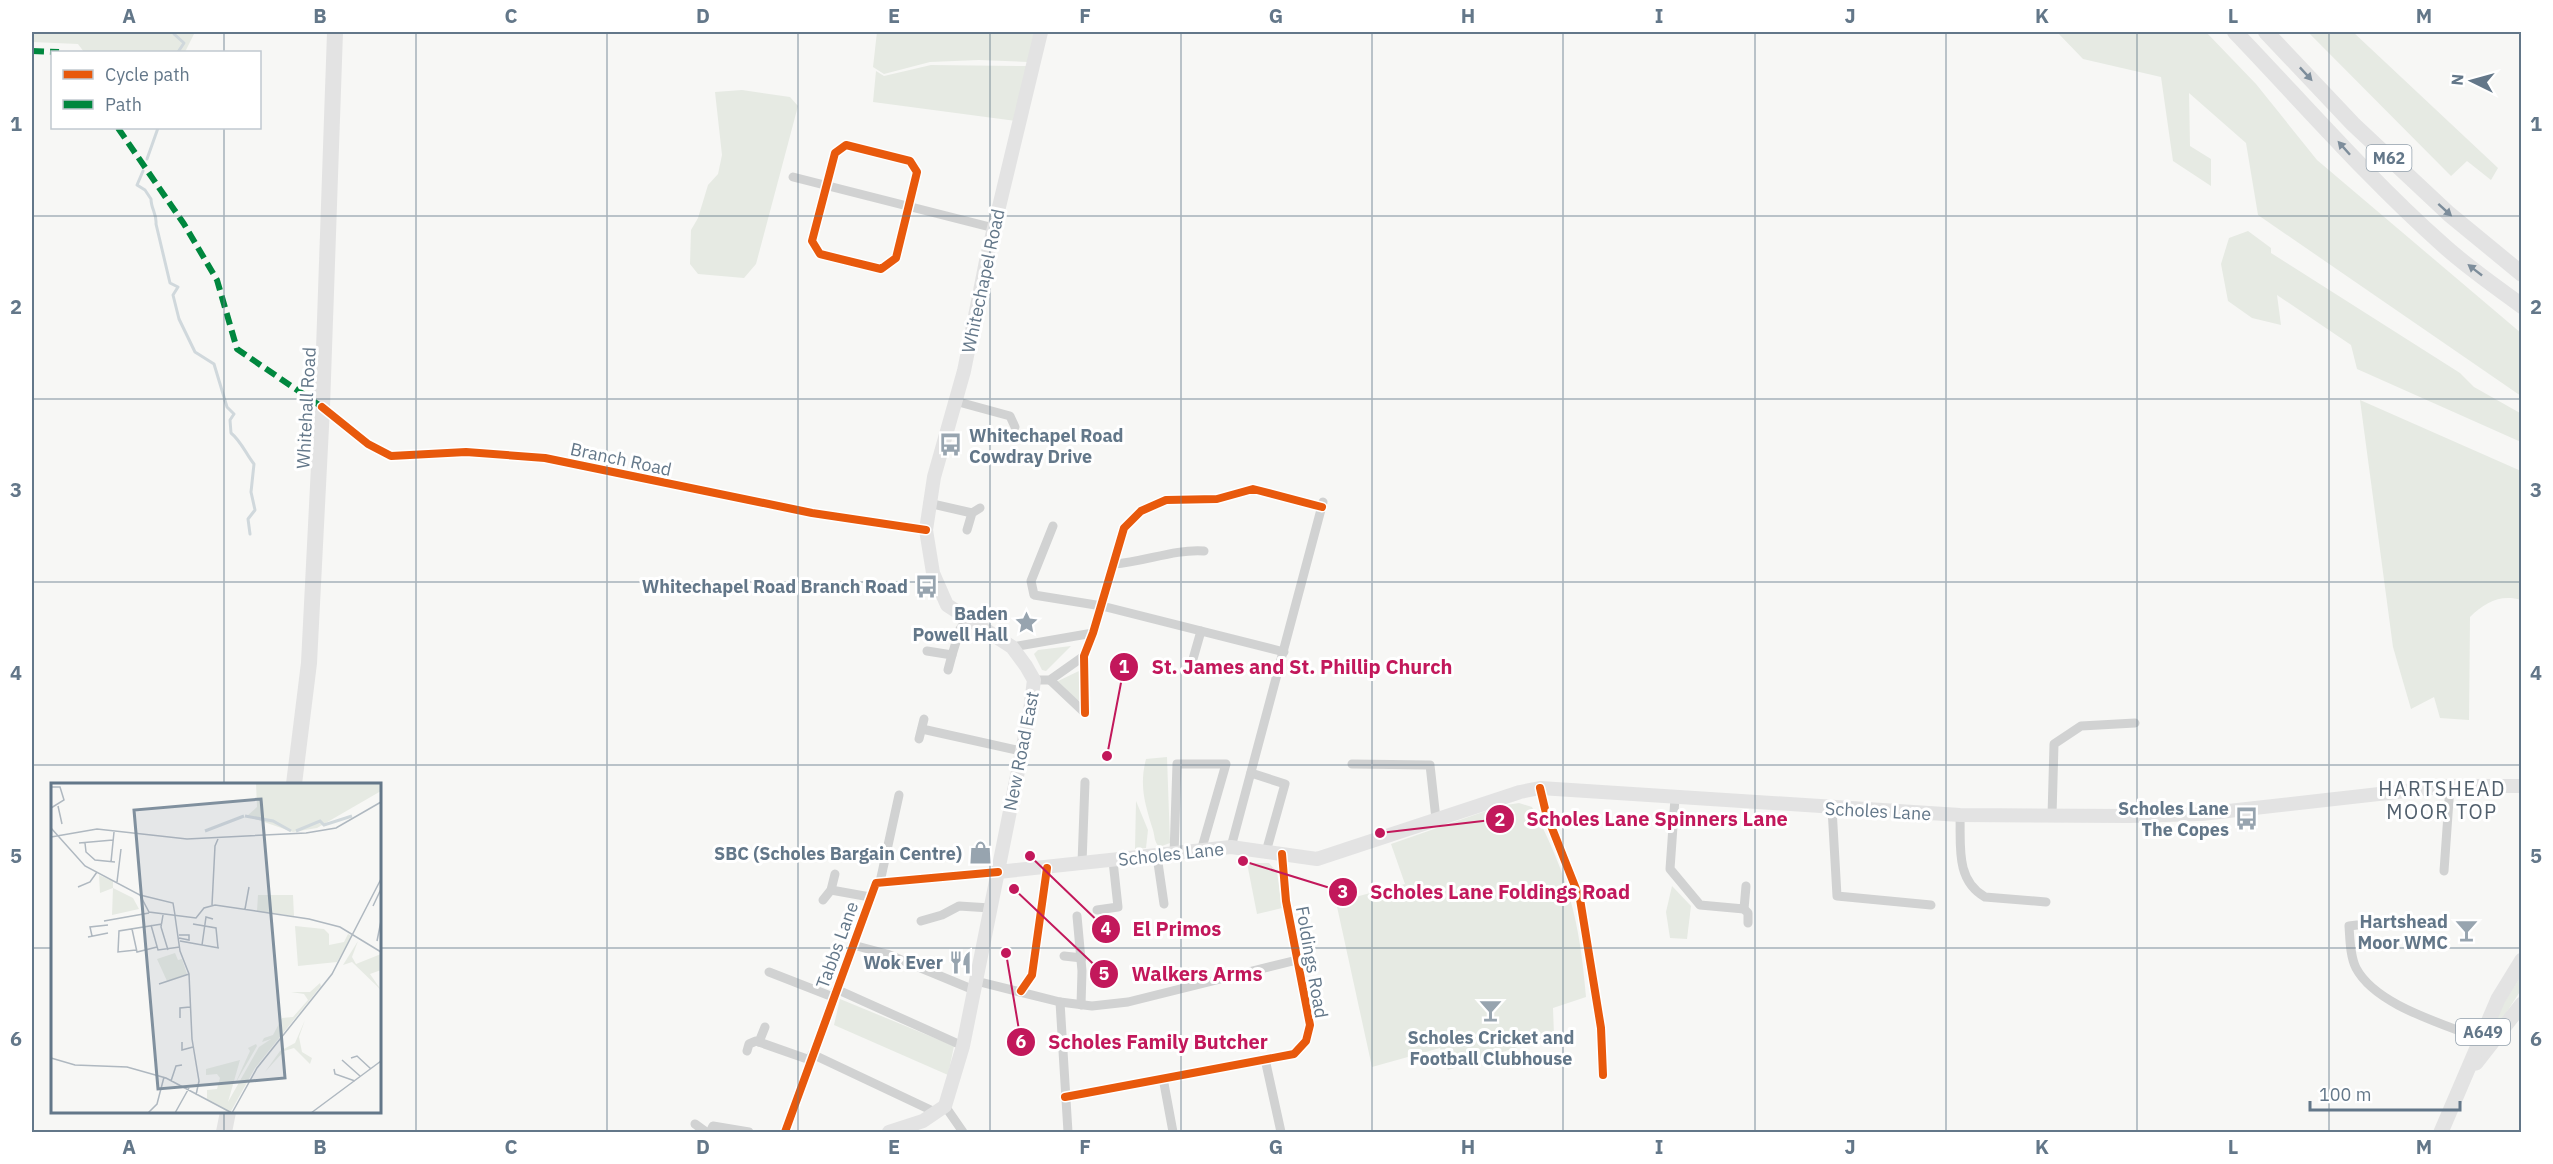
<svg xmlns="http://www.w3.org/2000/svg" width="2553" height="1164" viewBox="0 0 2553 1164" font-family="'IBM Plex Sans',sans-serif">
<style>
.green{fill:#e6eae3}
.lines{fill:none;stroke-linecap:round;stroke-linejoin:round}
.stream{stroke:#d0d8dc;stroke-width:3}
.street{stroke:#d1d2d2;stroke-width:9}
.secondary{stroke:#e3e3e3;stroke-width:14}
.primary{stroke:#e3e3e3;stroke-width:15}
.highway{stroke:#e3e3e3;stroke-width:16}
.quiet{stroke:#00873e;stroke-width:6;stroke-dasharray:12 6;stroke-linecap:butt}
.cycleway-casing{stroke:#fff;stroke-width:11}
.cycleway{stroke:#e8590c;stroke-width:8}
.oneway{fill:#7d8d9b}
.grid{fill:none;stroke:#637789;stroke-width:1.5;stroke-opacity:0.55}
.labels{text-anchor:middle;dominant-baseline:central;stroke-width:6;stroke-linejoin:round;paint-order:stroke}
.shield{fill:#fff;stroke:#92a0ac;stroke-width:1.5}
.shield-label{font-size:16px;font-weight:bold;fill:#637789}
.street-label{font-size:18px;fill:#637789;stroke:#fff}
.poi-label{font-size:18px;font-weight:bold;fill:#637789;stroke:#fff;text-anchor:end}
.neighbourhood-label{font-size:20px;letter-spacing:1.5px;fill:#52606d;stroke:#fff}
.inset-river{fill:none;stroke:#d0d8dc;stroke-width:3}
.inset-road{fill:none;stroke:#afb8c0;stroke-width:1.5}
.view{fill:#80909e;fill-opacity:0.15;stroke:#80909e;stroke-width:3}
.inset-edge{fill:none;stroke:#637789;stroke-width:3}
.leader{fill:none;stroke:#c2185b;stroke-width:2}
.callout-dot{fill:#c2185b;stroke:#fff;stroke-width:2}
.mark-label{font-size:18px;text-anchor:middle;font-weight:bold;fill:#fff}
.callout-label{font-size:20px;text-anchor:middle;font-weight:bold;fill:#c2185b;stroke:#fff;stroke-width:6;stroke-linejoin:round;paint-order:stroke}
.neatline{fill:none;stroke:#637789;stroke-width:2}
.grid-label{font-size:20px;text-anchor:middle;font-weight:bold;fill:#637789}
</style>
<rect width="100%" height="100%" fill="#f7f7f5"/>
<g class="green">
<path d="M 32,32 L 195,32 L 185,52 L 84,52 L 78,44 L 32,42 Z"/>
<path d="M 877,32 L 1035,32 L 1028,62 L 979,60 L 930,62 L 884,74 L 873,67 Z"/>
<path d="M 2057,32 L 2206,32 L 2256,84 L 2317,160 L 2521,333 L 2521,396 L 2258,215 L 2246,143 L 2189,93 L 2190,146 L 2211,159 L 2211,186 L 2173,161 L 2161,77 L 2083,59 Z"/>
<path d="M 2308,32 L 2353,32 L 2498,168 L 2491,180 L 2467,161 L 2451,176 Z"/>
<path d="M 931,65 L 1027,66 L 1016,121 L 873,102 L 876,71 L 884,76 Z"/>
<path d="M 742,90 L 790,97 L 798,106 L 756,264 L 744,278 L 698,274 L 690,264 L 691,230 L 698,218 L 708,185 L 718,174 L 722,155 L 715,92 Z"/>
<path d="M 2248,231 L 2271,248 L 2271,253 L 2460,373 L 2474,387 L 2520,413 L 2521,442 L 2357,369 L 2351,345 L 2277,295 L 2281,325 L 2252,318 L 2228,301 L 2221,264 L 2229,238 Z"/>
<path d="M 2360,400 L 2521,471 L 2521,600 C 2501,594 2485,602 2470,617 L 2469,720 L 2440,718 L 2434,697 L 2411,709 L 2393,647 Z"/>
<path d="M 1071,646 L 1046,671 L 1042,670 L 1034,654 L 1038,650 Z"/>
<path d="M 1081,670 L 1080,700 L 1077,701 L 1056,682 Z"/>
<path d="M 1167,757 L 1170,843 L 1159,847 C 1154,841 1155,837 1153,830 C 1145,804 1139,786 1146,759 Z"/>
<path d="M 1136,801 L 1148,830 L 1146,848 L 1135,849 Z"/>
<path d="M 1519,803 L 1532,807 C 1568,874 1580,922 1586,997 L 1553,1008 L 1554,1035 L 1448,1070 L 1440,1048 L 1372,1067 L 1336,902 L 1405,884 L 1391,844 L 1500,806 Z"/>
<path d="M 1247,863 L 1269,863 L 1277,872 L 1282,908 L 1257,914 Z"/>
<path d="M 1672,886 L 1691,906 L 1687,939 L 1670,938 L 1666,912 Z"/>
<path d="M 2521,976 L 2521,990 L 2497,1027 L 2492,1027 L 2493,1020 Z"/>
<path d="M 840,999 L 954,1046 L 948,1075 L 834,1025 Z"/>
</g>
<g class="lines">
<g class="stream">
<path d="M 176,32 L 174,34 L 184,43 L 178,52"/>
<path d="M 147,159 L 158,128"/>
<path d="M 143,171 L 137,185 L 145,190 L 151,199 C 151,209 157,214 156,224 L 170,283 L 178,287 L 173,295 L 179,319 L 195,352 L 214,364 L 227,407 L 234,414 L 230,420 L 231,433 C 241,441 246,454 254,464 L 251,492 L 255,510 L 248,519 L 250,534"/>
</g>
<g class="street">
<path d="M 846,145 L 910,161 L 917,172 L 896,258 L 881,269 L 820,254 L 812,241 L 835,153 Z"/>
<path d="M 793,177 L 994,228"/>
<path d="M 955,401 L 1010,416 L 1015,427"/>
<path d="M 322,407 L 368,444 L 391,456 L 466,452 L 545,458 L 812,513 L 926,530"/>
<path d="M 928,503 L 972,513"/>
<path d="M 1053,526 L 1031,581 L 1034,595 L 1102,606 L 1284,652"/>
<path d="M 967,530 L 972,513 L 980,508"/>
<path d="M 1114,564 C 1145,562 1173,549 1204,551"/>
<path d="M 1012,647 L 1093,633"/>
<path d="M 927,651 L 952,655 L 960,629 L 967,619"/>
<path d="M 1193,659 L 1201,631"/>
<path d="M 948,670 L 952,655"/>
<path d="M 1034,680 L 1050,680 L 1084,656"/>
<path d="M 1050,680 L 1085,713"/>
<path d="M 1085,713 L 1084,656 L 1093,633 L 1124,528 L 1141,511 L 1166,500 L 1217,499 L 1253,489 L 1322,507"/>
<path d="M 922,729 L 1021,751"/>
<path d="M 919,739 L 924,719"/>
<path d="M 1352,764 L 1430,765 L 1436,819"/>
<path d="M 1251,773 L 1285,784 L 1266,852"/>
<path d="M 1540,788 L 1546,813 L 1580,899 L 1601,1028 L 1603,1075"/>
<path d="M 1675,798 L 1670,869 L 1700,905 L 1744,909 L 1746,886"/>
<path d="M 1832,808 L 1837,896 L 1931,905"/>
<path d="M 1960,815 C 1961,845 1955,880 1985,897 L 2046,902"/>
<path d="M 2052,816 L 2054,744 L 2081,726 L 2135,723"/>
<path d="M 1231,847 L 1323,502"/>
<path d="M 1174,854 L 1177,764 L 1226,764 L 1201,851"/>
<path d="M 1157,856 L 1164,904"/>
<path d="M 1082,863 L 1085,782"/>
<path d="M 2444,871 L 2450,786"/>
<path d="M 880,882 L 899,795"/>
<path d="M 831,890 L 870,897"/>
<path d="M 823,900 L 831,890 L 835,874"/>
<path d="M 1744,909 L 1748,913 L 1748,923"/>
<path d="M 1097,910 L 1118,907 L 1113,861"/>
<path d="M 1077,916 L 1082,971 L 1081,1005"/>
<path d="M 921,921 L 942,915 L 959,906 L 990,908"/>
<path d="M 2357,925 L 2349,926 C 2350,940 2350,956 2356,968 C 2376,1006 2445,1024 2483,1040"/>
<path d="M 853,945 L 887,954 L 974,990"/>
<path d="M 1064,956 L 1082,958"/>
<path d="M 769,972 L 833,997"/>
<path d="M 976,981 L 1060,1002 L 1092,1006 L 1128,1002 L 1297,960"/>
<path d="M 836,989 L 963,1046"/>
<path d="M 1060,1002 L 1068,1132"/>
<path d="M 759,1042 L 765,1027"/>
<path d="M 747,1051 L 749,1044 L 756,1041 L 810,1060"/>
<path d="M 812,1054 L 937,1113"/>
<path d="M 1265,1059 L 1281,1132"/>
<path d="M 1163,1078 L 1173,1132"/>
<path d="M 1065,1097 L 1294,1054 L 1306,1041 L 1310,1025 L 1286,901 L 1282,854"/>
<path d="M 945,1106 L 963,1132"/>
<path d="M 695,1124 L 706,1132"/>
<path d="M 710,1132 L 713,1126 L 749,1132"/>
<path d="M 785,1132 L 876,883 L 998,872"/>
</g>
<g class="secondary">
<path d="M 998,872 L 1231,847 L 1317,859 L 1520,792 L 1540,788 L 1960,815 L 2129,816 L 2202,814 L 2450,786 L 2522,786"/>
<path d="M 889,1132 L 923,1121 L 945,1106 L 963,1046 L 1030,711 L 1034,680 L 1026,666 L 1012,647 L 947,605 L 933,573 L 926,530 L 934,477 L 964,371 L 986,261 L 1041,32"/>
</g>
<g class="primary">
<path d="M 2476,1063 L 2522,1004"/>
<path d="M 2441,1132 L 2498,999 L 2522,960"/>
</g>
<g class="highway">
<path d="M 2235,32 C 2303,103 2368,178 2442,244 C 2467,267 2495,286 2522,306"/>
<path d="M 2266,32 L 2353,124 L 2449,214 L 2522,274"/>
<path d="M 294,784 L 309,663 L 322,407 L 335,32"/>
<path d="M 224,1132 L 228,1112"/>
</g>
<g class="quiet">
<path d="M 32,51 L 59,52"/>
<path d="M 118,128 L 184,224 L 217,280 L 237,349 L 322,407"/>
</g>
<defs>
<g id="cycleway">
<path d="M 846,145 L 910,161 L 917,172 L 896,258 L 881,269 L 820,254 L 812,241 L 835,153 Z"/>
<path d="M 322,407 L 368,444 L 391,456 L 466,452 L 545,458 L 812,513 L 926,530"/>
<path d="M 1085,713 L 1084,656 L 1093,633 L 1124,528 L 1141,511 L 1166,500 L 1217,499 L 1253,489 L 1322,507"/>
<path d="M 1540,788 L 1546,813 L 1580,899 L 1601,1028 L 1603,1075"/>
<path d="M 1021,991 L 1032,975 L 1047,868"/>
<path d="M 1065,1097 L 1294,1054 L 1306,1041 L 1310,1025 L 1286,901 L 1282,854"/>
<path d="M 785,1132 L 876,883 L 998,872"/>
</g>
</defs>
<use href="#cycleway" class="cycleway-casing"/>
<use href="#cycleway" class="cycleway"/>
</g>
<defs><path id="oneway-solid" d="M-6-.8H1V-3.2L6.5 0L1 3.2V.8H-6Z" transform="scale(1.5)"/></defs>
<g class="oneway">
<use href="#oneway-solid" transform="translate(2306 74) rotate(47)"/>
<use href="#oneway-solid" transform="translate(2344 148) rotate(-132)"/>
<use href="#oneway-solid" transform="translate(2445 210) rotate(42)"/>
<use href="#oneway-solid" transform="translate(2475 270) rotate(-142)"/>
</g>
<path class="grid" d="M 224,32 L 224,52M 416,32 L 416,1132M 607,32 L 607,1132M 798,32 L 798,1132M 990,32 L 990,1132M 1181,32 L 1181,1132M 1372,32 L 1372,1132M 1563,32 L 1563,1132M 1755,32 L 1755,1132M 1946,32 L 1946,1132M 2137,32 L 2137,1132M 2329,32 L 2329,1132M 224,128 L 224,784M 32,216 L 2522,216M 32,399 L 2522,399M 32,582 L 2522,582M 32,765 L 2522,765M 32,948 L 52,948M 380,948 L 2522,948M 224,1112 L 224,1132"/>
<defs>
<symbol id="bus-bare" viewBox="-9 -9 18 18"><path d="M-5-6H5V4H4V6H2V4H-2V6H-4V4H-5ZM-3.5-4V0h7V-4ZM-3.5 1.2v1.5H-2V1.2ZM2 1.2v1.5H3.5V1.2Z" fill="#97a4af" stroke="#fff" stroke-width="2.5" paint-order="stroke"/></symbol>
<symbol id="sight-bare" viewBox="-9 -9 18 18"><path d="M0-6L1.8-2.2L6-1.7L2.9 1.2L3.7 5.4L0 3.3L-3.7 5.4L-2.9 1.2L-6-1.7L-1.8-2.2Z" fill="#97a4af" stroke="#fff" stroke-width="2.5" paint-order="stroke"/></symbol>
<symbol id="shop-bare" viewBox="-9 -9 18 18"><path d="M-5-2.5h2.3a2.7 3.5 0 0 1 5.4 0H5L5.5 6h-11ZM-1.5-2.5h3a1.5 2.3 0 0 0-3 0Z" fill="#97a4af" stroke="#fff" stroke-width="2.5" paint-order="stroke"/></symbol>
<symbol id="bar-bare" viewBox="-9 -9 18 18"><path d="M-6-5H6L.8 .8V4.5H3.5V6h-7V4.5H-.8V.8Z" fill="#97a4af" stroke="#fff" stroke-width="2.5" paint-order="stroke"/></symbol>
<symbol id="restaurant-bare" viewBox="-9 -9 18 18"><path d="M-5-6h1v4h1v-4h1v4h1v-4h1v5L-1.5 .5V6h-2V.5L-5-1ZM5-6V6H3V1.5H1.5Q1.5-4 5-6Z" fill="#97a4af" stroke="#fff" stroke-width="2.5" paint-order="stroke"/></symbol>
</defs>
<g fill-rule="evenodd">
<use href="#bus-bare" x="934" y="428" width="33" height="33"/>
<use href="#bus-bare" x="910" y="570" width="33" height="33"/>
<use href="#sight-bare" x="1010" y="606" width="33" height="33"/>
<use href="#bus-bare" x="2230" y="802" width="33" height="33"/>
<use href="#shop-bare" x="964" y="836" width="33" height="33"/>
<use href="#bar-bare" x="2450" y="914" width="33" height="33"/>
<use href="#restaurant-bare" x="944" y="946" width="33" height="33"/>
<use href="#bar-bare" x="1474" y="994" width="33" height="33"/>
</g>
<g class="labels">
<g class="shield">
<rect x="2366.5" y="145" width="45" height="26" rx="4.5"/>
<rect x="2456" y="1019" width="54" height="26" rx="4.5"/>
</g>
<g class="shield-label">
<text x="2389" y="158">M62</text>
<text x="2483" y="1032">A649</text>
</g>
<g class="street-label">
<text transform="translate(983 281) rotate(-78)">Whitechapel Road</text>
<text transform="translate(306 408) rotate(-87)">Whitehall Road</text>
<text transform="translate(621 459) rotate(12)">Branch Road</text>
<text transform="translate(1021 751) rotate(-79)">New Road East</text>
<text transform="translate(1878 811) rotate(3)">Scholes Lane</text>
<text transform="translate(1171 854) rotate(-6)">Scholes Lane</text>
<text transform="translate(837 945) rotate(-70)">Tabbs Lane</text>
<text transform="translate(1312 962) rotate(80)">Foldings Road</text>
</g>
<g class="poi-label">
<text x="969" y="435" text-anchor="start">Whitechapel Road<tspan x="969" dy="21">Cowdray Drive</tspan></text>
<text x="908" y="586">Whitechapel Road Branch Road</text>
<text x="1008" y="613">Baden<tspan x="1008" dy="21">Powell Hall</tspan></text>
<text x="2229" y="808">Scholes Lane<tspan x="2229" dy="21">The Copes</tspan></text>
<text x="962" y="853">SBC (Scholes Bargain Centre)</text>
<text x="2448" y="921">Hartshead<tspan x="2448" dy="21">Moor WMC</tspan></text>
<text x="943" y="962">Wok Ever</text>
<text x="1491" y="1037" text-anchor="middle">Scholes Cricket and<tspan x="1491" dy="21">Football Clubhouse</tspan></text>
</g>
<g class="neighbourhood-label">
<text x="2442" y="788">HARTSHEAD<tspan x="2442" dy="23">MOOR TOP</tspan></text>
</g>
</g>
<g transform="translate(51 783)">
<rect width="330" height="330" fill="#f7f7f5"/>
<path d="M 205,0 L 330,0 L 330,8 L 266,45 L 242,49 L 196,33 L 206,24 ZM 48,92 L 62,98 L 62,105 L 82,115 L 88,126 L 61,132 L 62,105 L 49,110 ZM 207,112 L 242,112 L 243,133 L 206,128 ZM 244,143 L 273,146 L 278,151 L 278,162 L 293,159 L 297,151 L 301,153 L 286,179 L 247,183 ZM 307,158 L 301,174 L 305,181 L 330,171 L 330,187 L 319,191 L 330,207 L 301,179 L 292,182 ZM 124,170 L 127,177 L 131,176 L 136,191 L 116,198 L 106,176 ZM 269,200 L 270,203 L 204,285 L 179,330 L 156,316 L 156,307 L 166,306 L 169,295 L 166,291 L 155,292 L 155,286 L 189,277 L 177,319 L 208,264 L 220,256 L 211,259 L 213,255 L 222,252 L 231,235 L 242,234 L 257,217 L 253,211 L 240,209 L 259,209 ZM 254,237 L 248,254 L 251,269 L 261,275 L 259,281 L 243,265 L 233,268 L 214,289 L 229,268 L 244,260 ZM 205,261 L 206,263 L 184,301 L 199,268 L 197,265 Z" fill="#e6eae3"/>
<path class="inset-river" d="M 194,33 L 222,38 L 240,48M 154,48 L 193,33M 245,48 L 269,38 L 273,42 L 301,33"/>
<path class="inset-road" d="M 0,4 L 9,4 L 13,17 L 0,25M 7,23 L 11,41M 0,45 L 34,83 L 89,112 L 98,129 L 145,135 L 153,125 L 164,122 L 258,136 L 289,144 L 330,169M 0,54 L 46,46 L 136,56 L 255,50 L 285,45 L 330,19M 28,60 L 62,57M 34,60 L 35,69 L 44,77 L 64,79M 60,79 L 63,49M 66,99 L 70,66M 27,104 L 39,99 L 46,89M 89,112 L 122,120 L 124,132M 161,122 L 164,63 L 167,56M 322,123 L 330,106M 194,126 L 198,104M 112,132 L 110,144 L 117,167M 124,133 L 129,168 L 138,191 L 141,256 L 148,298 L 145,312M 53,138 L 98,130M 142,141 L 165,145 L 167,165M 100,142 L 107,167 L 129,164M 81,146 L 86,169 L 106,164M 128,152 L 138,152 L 138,157 L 128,155M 41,153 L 39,144 L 57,142M 37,154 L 57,150M 129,158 L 168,165M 326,158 L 330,138M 151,162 L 155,134 L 162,136M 85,167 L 67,169 L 68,148 L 111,141M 108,201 L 138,191M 129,235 L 129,225 L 139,224M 131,259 L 131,267 L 142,264M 0,275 L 24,282 L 76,284 L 115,295 L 181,330M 300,275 L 306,273 L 320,286M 291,277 L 309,293M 283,286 L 284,291 L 304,298M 120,298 L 125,283 L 131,282M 97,330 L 106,321 L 113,294M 124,330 L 138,305M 181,330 L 206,285 L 281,191 L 330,96M 260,330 L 330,278"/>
<path class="view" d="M 210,16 L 234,295 L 107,306 L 83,27 Z"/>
<rect width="330" height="330" class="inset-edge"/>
</g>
<path class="leader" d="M1107 756L1124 667M1380 833L1500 819M1243 861L1343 892M1030 856L1106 929M1014 889L1104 974M1006 953L1021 1042"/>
<g class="callout-dot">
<circle cx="1107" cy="756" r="6"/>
<circle cx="1380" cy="833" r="6"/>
<circle cx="1243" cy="861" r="6"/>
<circle cx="1030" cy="856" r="6"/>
<circle cx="1014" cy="889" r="6"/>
<circle cx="1006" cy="953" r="6"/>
<circle cx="1124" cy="667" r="15"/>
<circle cx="1500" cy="819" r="15"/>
<circle cx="1343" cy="892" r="15"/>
<circle cx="1106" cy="929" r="15"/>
<circle cx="1104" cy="974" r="15"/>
<circle cx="1021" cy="1042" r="15"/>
</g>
<g class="mark-label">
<text x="1124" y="673">1</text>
<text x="1500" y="826">2</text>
<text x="1343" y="898">3</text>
<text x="1106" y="935">4</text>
<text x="1104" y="980">5</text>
<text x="1021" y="1048">6</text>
</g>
<g class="callout-label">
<text x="1302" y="674">St. James and St. Phillip Church</text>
<text x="1657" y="826">Scholes Lane Spinners Lane</text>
<text x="1500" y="899">Scholes Lane Foldings Road</text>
<text x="1177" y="936">El Primos</text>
<text x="1197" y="981">Walkers Arms</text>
<text x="1158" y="1049">Scholes Family Butcher</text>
</g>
<rect width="2553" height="1164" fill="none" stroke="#ffffff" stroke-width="66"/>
<rect x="51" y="51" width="210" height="78" fill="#ffffff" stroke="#c1c9d0" stroke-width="1.5"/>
<rect x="63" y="70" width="30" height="9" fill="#e8590c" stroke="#c1c9d0" stroke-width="1.5"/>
<text x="105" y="81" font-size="18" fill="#637789">Cycle path</text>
<rect x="63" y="100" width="30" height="9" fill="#00873e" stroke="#c1c9d0" stroke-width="1.5"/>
<text x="105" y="111" font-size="18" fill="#637789">Path</text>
<g transform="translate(2472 81) rotate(275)" stroke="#ffffff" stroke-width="4.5" paint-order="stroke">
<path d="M0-4.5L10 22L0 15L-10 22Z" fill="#637789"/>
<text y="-9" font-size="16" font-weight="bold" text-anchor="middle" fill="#637789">N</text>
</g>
<path d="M2310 1101v9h150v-9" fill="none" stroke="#637789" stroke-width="3"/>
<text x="2319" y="1101" font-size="18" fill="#637789" stroke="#ffffff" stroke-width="4.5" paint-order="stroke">100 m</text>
<rect x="33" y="33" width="2487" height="1098" class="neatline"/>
<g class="grid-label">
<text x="129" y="23">A</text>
<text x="320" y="23">B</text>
<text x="511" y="23">C</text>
<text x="703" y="23">D</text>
<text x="894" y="23">E</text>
<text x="1085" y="23">F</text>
<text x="1276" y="23">G</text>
<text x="1468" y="23">H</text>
<text x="1659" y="23">I</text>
<text x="1850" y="23">J</text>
<text x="2042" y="23">K</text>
<text x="2233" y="23">L</text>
<text x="2424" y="23">M</text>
<text x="16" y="131">1</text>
<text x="2536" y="131">1</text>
<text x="16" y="314">2</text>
<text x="2536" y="314">2</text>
<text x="16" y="497">3</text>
<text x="2536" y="497">3</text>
<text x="16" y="680">4</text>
<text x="2536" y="680">4</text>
<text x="16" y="863">5</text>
<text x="2536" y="863">5</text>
<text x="16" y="1046">6</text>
<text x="2536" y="1046">6</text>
<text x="129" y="1154">A</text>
<text x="320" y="1154">B</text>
<text x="511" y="1154">C</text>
<text x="703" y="1154">D</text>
<text x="894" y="1154">E</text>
<text x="1085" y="1154">F</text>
<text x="1276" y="1154">G</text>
<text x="1468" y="1154">H</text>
<text x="1659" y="1154">I</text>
<text x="1850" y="1154">J</text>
<text x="2042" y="1154">K</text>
<text x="2233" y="1154">L</text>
<text x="2424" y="1154">M</text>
</g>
</svg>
